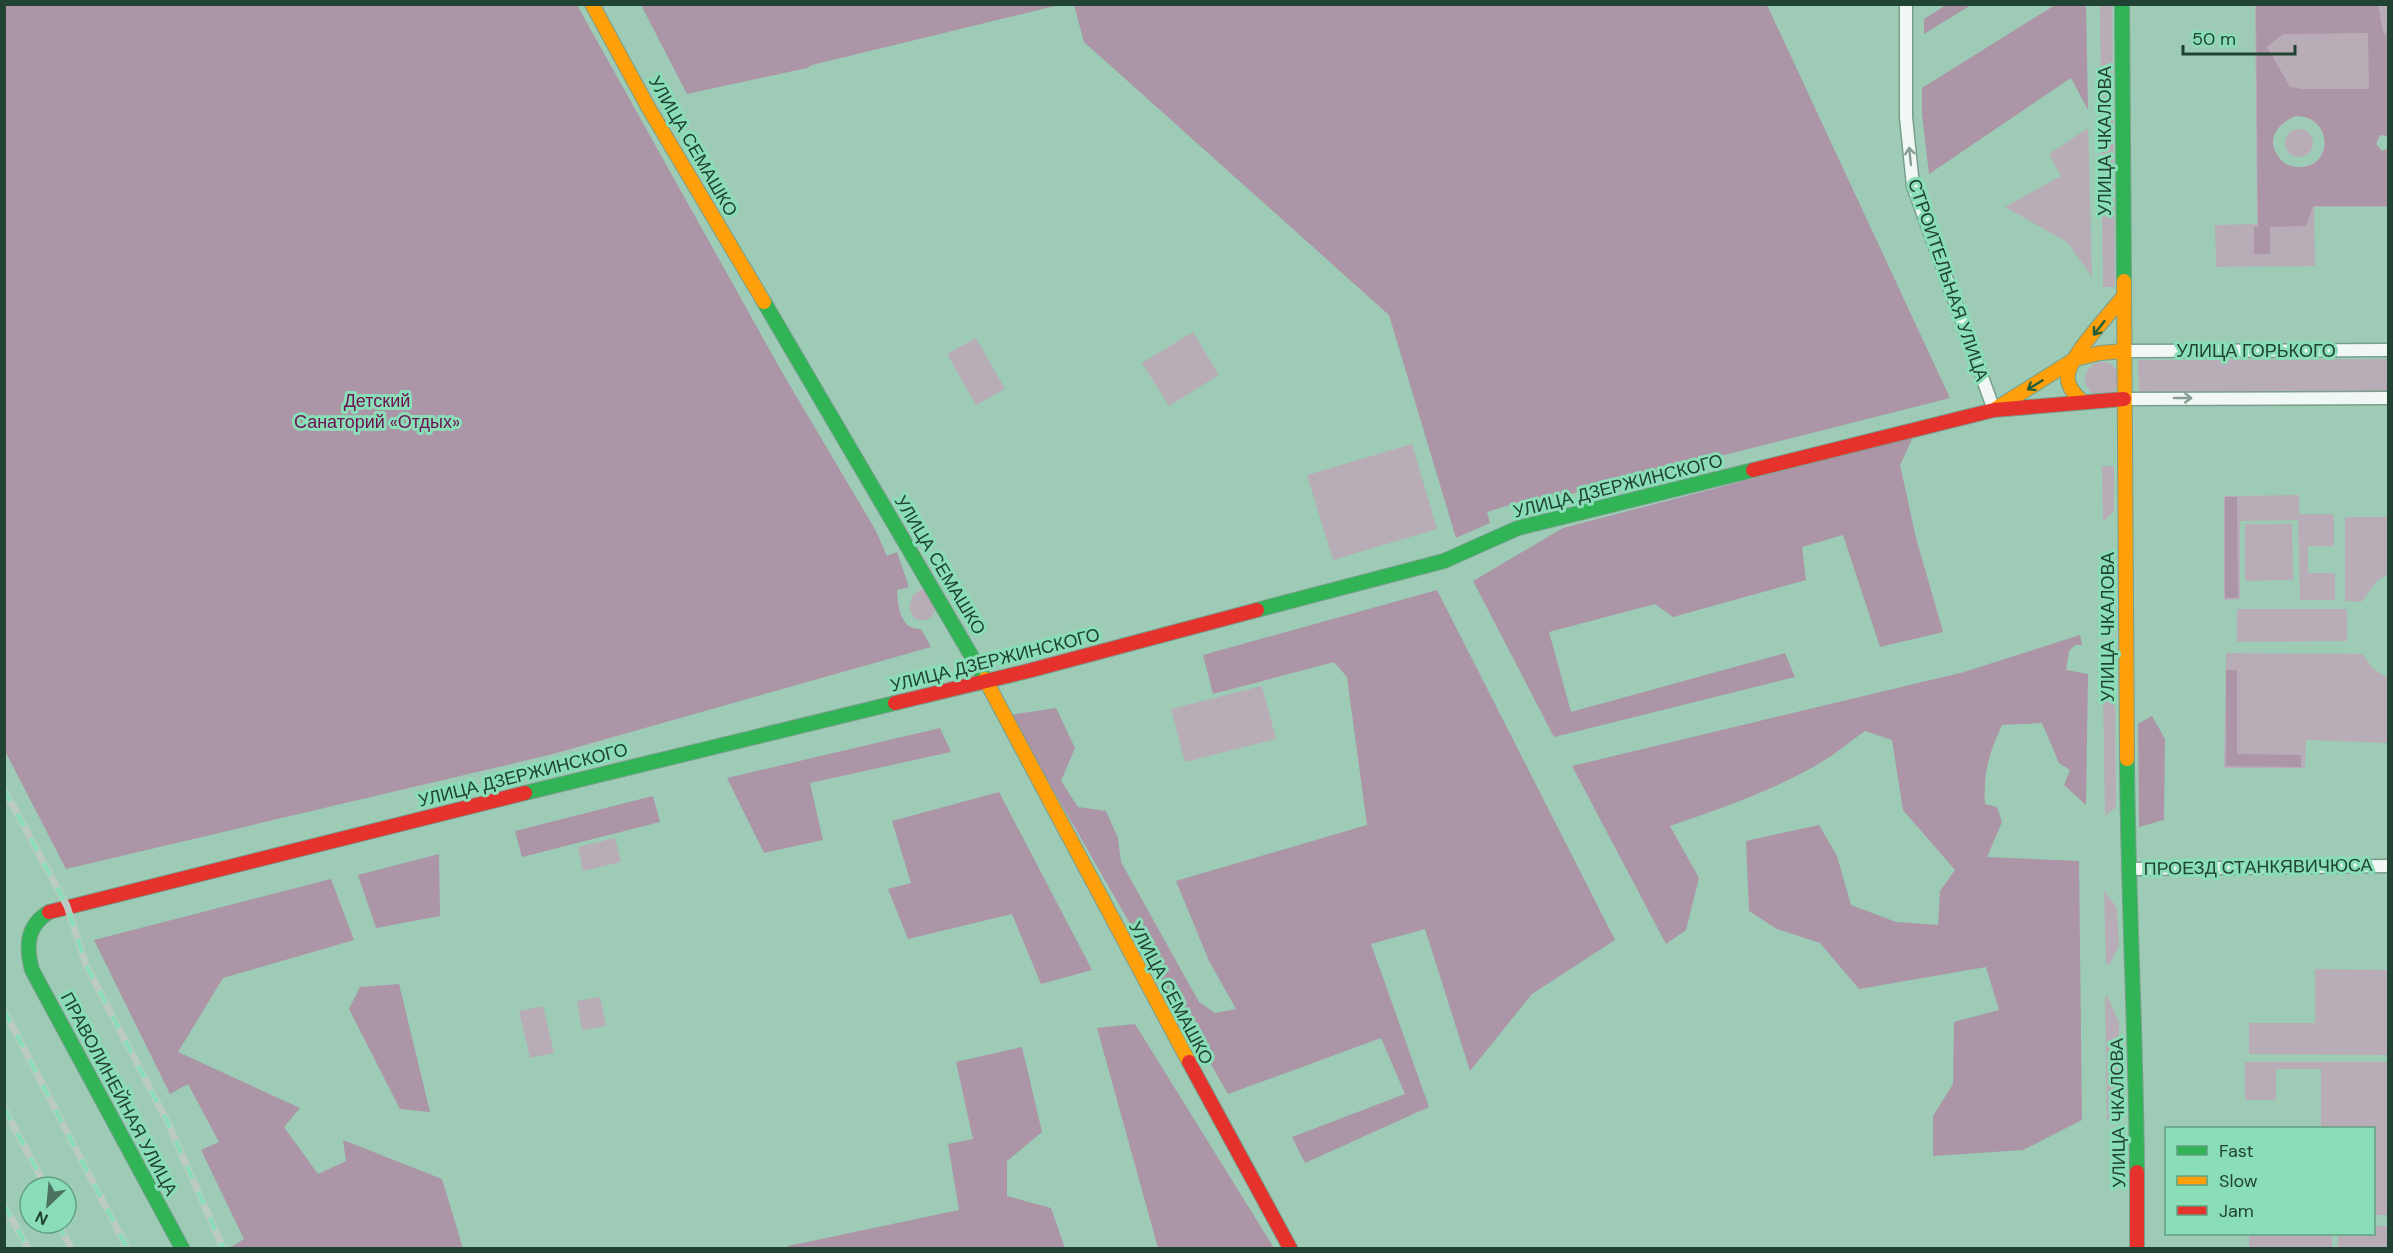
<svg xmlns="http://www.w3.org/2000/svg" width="2393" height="1253" viewBox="0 0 2393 1253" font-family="'DM Sans',sans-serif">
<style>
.green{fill:#b8adb6;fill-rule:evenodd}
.forest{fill:#ab95a6;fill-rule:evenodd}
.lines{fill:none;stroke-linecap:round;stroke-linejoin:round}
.street-casing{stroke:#799e8d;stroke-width:15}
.fast-casing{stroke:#799e8d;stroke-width:16}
.slow-casing{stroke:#799e8d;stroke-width:16}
.jam-casing{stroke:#799e8d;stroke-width:16}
.street{stroke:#f0f7f4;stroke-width:12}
.fast{stroke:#30b455;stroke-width:14}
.slow{stroke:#ff9f0a;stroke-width:14}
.jam{stroke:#e5322d;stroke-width:14}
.rail-casing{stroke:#bccac4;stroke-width:7}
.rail{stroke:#8adeb7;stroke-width:4.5;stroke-dasharray:14;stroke-linecap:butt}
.oneway{stroke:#889d94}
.oneway2{stroke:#245f3c}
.labels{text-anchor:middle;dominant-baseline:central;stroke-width:6;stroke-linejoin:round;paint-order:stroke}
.street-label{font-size:18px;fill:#204333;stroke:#8adeb7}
.park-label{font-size:18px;fill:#6f1153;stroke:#8adeb7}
</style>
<rect width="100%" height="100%" fill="#9dcbb6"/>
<g class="green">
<path d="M 2100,5 L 2112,5 L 2115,287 L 2103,287 Z"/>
<path d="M 2255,5 L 2388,5 L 2388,136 L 2380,135 L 2376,144 L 2382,151 L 2388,149 L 2388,207 L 2314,207 L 2315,266 L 2216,267 L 2215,225 L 2257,224 ZM 2296,116 C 2334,116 2333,169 2298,167 C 2289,167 2282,163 2278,156 C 2265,139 2279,122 2296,116 Z"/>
<path d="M 2088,128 L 2092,277 L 2067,242 L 2005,207 L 2061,176 L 2049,154 Z"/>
<circle cx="2299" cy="143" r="14"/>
<path d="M 1193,332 L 1219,375 L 1169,406 L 1142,363 Z"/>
<path d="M 976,338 L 1005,389 L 976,405 L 947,354 Z"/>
<path d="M 2388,359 L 2388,391 L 2139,393 L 2138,360 Z"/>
<circle cx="2102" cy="379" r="17"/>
<path d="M 1412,444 L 1437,529 L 1333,560 L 1307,475 Z"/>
<path d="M 2102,466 L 2114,466 L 2114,511 L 2103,522 Z"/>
<path d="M 2299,495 L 2299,514 L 2334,514 L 2334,546 L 2308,546 L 2308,573 L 2335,573 L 2335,600 L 2300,600 L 2298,520 L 2240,521 L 2240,599 L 2224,600 L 2224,496 Z"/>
<path d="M 2345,517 L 2388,517 L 2388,574 L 2377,581 L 2361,602 L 2345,601 Z"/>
<path d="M 2245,524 L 2292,524 L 2293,580 L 2245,581 Z"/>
<path d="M 921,589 L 926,591 L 936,606 C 934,618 927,623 915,619 L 909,608 L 912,597 Z"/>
<path d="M 2237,609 L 2347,609 L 2347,641 L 2237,642 Z"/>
<path d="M 2226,653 L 2362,654 L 2373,668 L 2388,679 L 2388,743 L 2306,740 L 2305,768 L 2224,768 Z"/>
<path d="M 1262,686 L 1276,739 L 1185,762 L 1171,709 Z"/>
<path d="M 2103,693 L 2113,701 L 2115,709 L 2116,803 L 2115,808 L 2105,816 Z"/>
<path d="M 615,838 L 621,862 L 583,871 L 578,847 Z"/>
<path d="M 2104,890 L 2117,908 L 2119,945 L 2110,964 L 2106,964 Z"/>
<path d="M 2315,969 L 2388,970 L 2388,1055 L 2249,1054 L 2249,1023 L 2315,1023 Z"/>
<path d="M 2107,996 L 2119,1022 L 2119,1114 L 2107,1122 L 2105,997 Z"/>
<path d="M 600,997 L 606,1026 L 582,1030 L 577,1001 Z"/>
<path d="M 543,1006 L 554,1053 L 530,1058 L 519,1011 Z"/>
<path d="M 2245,1062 L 2388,1062 L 2388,1215 L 2374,1215 L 2374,1128 L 2321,1128 L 2321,1069 L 2276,1069 L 2276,1100 L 2245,1100 Z"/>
<path d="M 2374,1226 L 2388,1226 L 2388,1248 L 2338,1248 L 2338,1234 L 2374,1234 Z"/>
<rect x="2249" y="1234" width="83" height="14"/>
</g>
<g class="forest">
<path d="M 5,4 L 577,5 L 782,372 L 876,531 L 887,556 L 897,552 L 909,587 L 897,590 C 898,606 900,630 921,629 L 931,647 L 553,754 L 66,869 L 5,751 Z"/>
<path d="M 641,5 L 1059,5 L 812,65 L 807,68 L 687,94 Z"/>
<path d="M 1074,5 L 1767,5 L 1950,398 L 1534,503 L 1532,498 L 1487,512 L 1490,523 L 1456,538 L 1389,315 L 1084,42 Z"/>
<path d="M 1946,5 L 1971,5 L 1924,34 L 1924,19 Z"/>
<path d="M 2055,5 L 2086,5 L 2088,110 L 2071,78 L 1929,174 L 1922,114 L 1922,88 Z"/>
<path d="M 2256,5 L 2378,5 L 2384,36 L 2388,30 L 2388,136 L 2380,135 L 2376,144 L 2382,151 L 2388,149 L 2388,206 L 2313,206 L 2306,226 L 2270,227 L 2270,254 L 2254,254 L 2254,227 L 2258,227 ZM 2368,33 L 2369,89 L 2303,89 L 2290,87 L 2267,47 L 2283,34 ZM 2296,116 C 2334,116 2334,169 2298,167 C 2289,167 2282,163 2278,156 C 2265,139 2279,122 2296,116 Z"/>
<path d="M 1913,437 L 1900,465 L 1916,538 L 1943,632 L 1880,647 L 1843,535 L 1802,547 L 1806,580 L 1673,617 L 1655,604 L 1549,632 L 1571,712 L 1785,653 L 1795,677 L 1554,737 L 1473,581 L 1563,528 Z"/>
<path d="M 2225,497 L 2237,497 L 2238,598 L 2225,598 Z"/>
<path d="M 1437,590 L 1615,940 L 1532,994 L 1470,1071 L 1425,929 L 1371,944 L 1429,1107 L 1305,1163 L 1292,1137 L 1405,1094 L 1381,1038 L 1228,1094 L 1010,715 L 1056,708 L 1075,748 L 1061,781 L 1078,807 L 1106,811 L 1118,838 L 1121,862 L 1199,1002 L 1215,1013 L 1236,1009 L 1209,961 L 1176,881 L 1367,825 L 1347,677 L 1334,662 L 1213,694 L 1203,655 Z"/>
<path d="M 2080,635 L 2082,645 L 2075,645 L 2069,651 L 2066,670 L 2088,674 L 2086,805 L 2064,785 L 2070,770 L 2059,763 L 2042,723 L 2002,725 C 1989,754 1983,772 1985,804 L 1997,807 L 2002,822 L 1987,857 L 2079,861 L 2082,1120 L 2023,1150 L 1933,1156 L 1933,1116 L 1953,1084 L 1954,1022 L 1999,1010 L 1986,967 L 1859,989 L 1820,943 L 1777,929 L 1749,911 L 1746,841 L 1819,825 L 1837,856 L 1851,905 L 1896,922 L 1938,925 L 1940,891 L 1955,870 L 1903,810 L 1892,740 L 1865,731 C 1853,739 1843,748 1831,756 C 1782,788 1724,807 1670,826 L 1699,878 L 1686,930 L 1666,944 L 1572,766 L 1964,672 Z"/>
<path d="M 2226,670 L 2237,670 L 2237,754 L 2301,755 L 2301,767 L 2226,766 Z"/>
<path d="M 2152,716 L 2165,739 L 2164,820 L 2139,827 L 2138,724 Z"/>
<path d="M 940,728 L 951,752 L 810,783 L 823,840 L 764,853 L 727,778 Z"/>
<path d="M 999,792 L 1092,970 L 1041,984 L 1012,914 L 908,939 L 888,889 L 911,883 L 892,821 Z"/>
<path d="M 653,796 L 660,822 L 522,857 L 515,831 Z"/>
<path d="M 439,854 L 440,916 L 376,928 L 358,875 Z"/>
<path d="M 331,879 L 354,940 L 223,978 L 178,1052 L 300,1108 L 284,1127 L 318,1174 L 346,1161 L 343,1140 L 442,1179 L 463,1248 L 229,1248 L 244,1239 L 201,1150 L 219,1142 L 188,1084 L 170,1094 L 94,940 Z"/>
<path d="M 399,984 L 430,1112 L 400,1109 L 349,1009 L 360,987 Z"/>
<path d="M 1135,1024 L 1274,1248 L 1158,1248 L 1097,1028 Z"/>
<path d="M 1022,1047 L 1042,1132 L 1007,1161 L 1007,1196 L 1051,1208 L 1065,1248 L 788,1248 L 788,1246 L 959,1210 L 948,1144 L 973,1139 L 956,1062 Z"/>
</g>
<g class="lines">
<defs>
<g id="street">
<path d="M 1906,4 L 1906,117 L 1913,186 L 1994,410"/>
<path d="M 2124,351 L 2388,350"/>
<path d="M 2124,399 L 2388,398"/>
<path d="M 2128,869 L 2388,866"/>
</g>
<g id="fast">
<path d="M 2122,4 L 2124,281"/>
<path d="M 764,302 L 985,679"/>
<path d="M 1257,610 L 1444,561 L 1518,528 L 1753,470"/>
<path d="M 2127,759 C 2128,897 2136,1034 2137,1172"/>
<path d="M 525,793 L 895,703"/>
<path d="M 49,912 C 26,926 26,947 32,970 L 182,1248"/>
</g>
<g id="slow">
<path d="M 592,4 L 648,107 L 764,302"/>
<path d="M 2124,281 L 2127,759"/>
<path d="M 2083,402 C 2075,395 2066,386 2068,374 C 2072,353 2109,315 2123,297"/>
<path d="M 1997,408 L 2075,359 L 2100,353 L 2124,351"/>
<path d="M 985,679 L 1189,1062"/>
</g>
<g id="jam">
<path d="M 1753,470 L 1994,410 L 2124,399"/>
<path d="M 895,703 L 1028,671 L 1257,610"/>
<path d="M 49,912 L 525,793"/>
<path d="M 1189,1062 L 1290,1248"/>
<path d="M 2137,1172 L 2137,1248"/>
</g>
</defs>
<use href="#street" class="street-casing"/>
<use href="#fast" class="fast-casing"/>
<use href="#slow" class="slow-casing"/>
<use href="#jam" class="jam-casing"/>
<use href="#street" class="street"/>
<use href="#fast" class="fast"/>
<use href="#slow" class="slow"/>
<use href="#jam" class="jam"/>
<defs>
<g id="rail">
<path d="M 4,789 L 67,906 L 86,965 L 168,1123 L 223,1248"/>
<path d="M 4,1010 L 127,1248"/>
<path d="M 4,1108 L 46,1187"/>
<path d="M 4,1205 L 28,1248"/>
<path d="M 58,1223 L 71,1248"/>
</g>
</defs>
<use href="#rail" class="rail-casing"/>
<use href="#rail" class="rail"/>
</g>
<defs><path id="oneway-shaft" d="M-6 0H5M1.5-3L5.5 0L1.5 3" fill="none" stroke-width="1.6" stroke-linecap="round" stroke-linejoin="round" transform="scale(1.5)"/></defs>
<g class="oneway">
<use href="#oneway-shaft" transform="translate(1910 156) rotate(-96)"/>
<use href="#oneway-shaft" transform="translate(2183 398)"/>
</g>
<g class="oneway2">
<use href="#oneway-shaft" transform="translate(2099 328) rotate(128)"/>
<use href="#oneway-shaft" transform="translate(2035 385) rotate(148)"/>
</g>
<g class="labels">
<g class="street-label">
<text transform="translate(2105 141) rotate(-90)">УЛИЦА ЧКАЛОВА</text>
<text transform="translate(693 146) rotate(60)">УЛИЦА СЕМАШКО</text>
<text transform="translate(1948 280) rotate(71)">СТРОИТЕЛЬНАЯ УЛИЦА</text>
<text x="2256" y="351">УЛИЦА ГОРЬКОГО</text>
<text transform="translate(1618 486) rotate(-14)">УЛИЦА ДЗЕРЖИНСКОГО</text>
<text transform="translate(940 565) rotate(59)">УЛИЦА СЕМАШКО</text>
<text transform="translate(2108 627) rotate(-90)">УЛИЦА ЧКАЛОВА</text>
<text transform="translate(995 660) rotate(-14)">УЛИЦА ДЗЕРЖИНСКОГО</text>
<text transform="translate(523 775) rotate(-14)">УЛИЦА ДЗЕРЖИНСКОГО</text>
<text transform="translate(2258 867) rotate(-1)">ПРОЕЗД СТАНКЯВИЧЮСА</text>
<text transform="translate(1171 993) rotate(62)">УЛИЦА СЕМАШКО</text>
<text transform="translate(119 1094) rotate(62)">ПРАВОЛИНЕЙНАЯ УЛИЦА</text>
<text transform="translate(2118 1113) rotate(-91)">УЛИЦА ЧКАЛОВА</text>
</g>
<g class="park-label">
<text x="377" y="401">Детский<tspan x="377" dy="21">Санаторий «Отдых»</tspan></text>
</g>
</g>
<rect width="2393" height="1253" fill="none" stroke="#204333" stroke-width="12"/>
<rect x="2165" y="1127" width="210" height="108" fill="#8adeb7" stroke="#60a082" stroke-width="1.5"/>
<rect x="2177" y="1146" width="30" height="9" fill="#30b455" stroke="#60a082" stroke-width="1.5"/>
<text x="2219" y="1157" font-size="18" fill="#204333">Fast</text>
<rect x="2177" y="1176" width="30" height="9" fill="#ff9f0a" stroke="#60a082" stroke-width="1.5"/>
<text x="2219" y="1187" font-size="18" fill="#204333">Slow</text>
<rect x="2177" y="1206" width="30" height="9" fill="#e5322d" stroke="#60a082" stroke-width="1.5"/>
<text x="2219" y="1217" font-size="18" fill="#204333">Jam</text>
<g transform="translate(48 1205) rotate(206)"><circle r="28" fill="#8adeb7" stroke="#60a082" stroke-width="1.5"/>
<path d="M0-4.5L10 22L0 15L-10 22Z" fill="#4c7361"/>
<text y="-9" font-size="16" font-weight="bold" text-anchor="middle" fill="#204333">N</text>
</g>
<path d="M2183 45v9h112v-9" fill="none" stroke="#204333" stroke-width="3"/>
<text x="2192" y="45" font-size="18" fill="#204333" stroke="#8adeb7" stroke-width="4.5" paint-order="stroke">50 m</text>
</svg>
